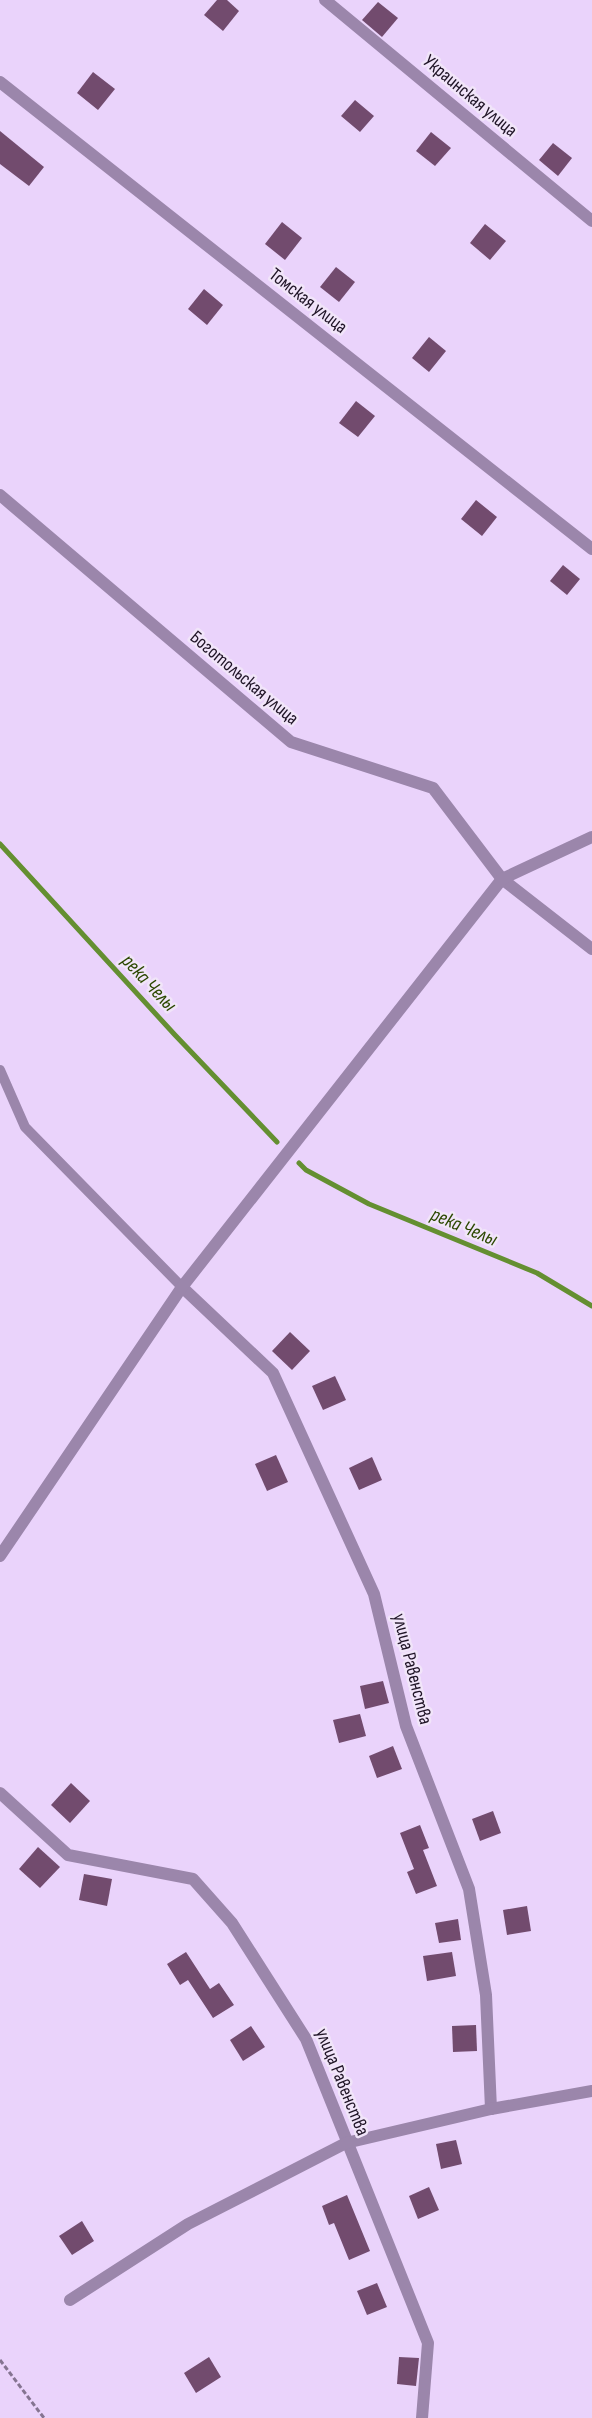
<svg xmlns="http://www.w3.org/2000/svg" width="592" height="2418" viewBox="0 0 592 2418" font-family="'Sofia Sans Condensed',sans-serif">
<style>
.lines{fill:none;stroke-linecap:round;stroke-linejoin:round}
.stream{stroke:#648f31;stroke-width:5}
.building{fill:#724b6e}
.path{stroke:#857491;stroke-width:3;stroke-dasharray:5 2.5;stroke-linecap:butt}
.lane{stroke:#9b86ab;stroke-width:10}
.street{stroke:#9b86ab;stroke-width:12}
.labels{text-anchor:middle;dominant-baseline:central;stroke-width:5;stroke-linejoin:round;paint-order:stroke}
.street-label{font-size:19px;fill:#1f1426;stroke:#f1e5f9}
.water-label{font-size:20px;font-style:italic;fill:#2c4801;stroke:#f1e5f9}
</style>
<rect width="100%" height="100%" fill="#ead3fb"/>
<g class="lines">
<g class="stream">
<path d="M 0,844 L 175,1035 L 277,1142"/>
<path d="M 299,1163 L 306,1170 L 369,1204 L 537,1273 L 592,1306"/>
</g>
</g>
<g class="building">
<path d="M 217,0 L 227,0 L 239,11 L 223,31 L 204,15 Z"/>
<path d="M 378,2 L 398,18 L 382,37 L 362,20 Z"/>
<path d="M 93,72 L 115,89 L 98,110 L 77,93 Z"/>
<path d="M 355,100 L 374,116 L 360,132 L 341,116 Z"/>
<path d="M 0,131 L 44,167 L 29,186 L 0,164 Z"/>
<path d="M 431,132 L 451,148 L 435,166 L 416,151 Z"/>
<path d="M 553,143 L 572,158 L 558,176 L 539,160 Z"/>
<path d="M 282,222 L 302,238 L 285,260 L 265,244 Z"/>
<path d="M 485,224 L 506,241 L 490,260 L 470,243 Z"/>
<path d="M 336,267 L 355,282 L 339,302 L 320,287 Z"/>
<path d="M 204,289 L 223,305 L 207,325 L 188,309 Z"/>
<path d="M 429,337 L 446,351 L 429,372 L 412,358 Z"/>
<path d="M 356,401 L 375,416 L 358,437 L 339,423 Z"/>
<path d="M 476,500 L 497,517 L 482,536 L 461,519 Z"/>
<path d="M 563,565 L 580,579 L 567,595 L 550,581 Z"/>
<path d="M 290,1332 L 310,1351 L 292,1370 L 272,1351 Z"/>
<path d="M 335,1376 L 346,1400 L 323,1410 L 312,1386 Z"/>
<path d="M 276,1455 L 288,1482 L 267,1491 L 255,1464 Z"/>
<path d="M 372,1457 L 382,1480 L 359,1490 L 349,1468 Z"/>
<path d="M 383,1681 L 389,1703 L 365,1709 L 360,1686 Z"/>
<path d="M 360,1714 L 366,1736 L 339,1743 L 333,1720 Z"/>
<path d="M 393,1746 L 402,1769 L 377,1778 L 369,1756 Z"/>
<path d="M 71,1783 L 90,1801 L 70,1823 L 51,1805 Z"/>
<path d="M 493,1811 L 501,1833 L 480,1841 L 472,1819 Z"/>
<path d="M 420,1825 L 429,1848 L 423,1850 L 437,1886 L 416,1894 L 407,1872 L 414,1869 L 400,1833 Z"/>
<path d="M 38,1847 L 60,1867 L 40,1888 L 19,1869 Z"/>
<path d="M 84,1874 L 112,1879 L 107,1906 L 79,1900 Z"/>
<path d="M 527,1906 L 531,1931 L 507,1935 L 503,1910 Z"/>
<path d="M 458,1919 L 461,1940 L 439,1943 L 435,1923 Z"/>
<path d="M 186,1952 L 210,1989 L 219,1983 L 234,2005 L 213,2018 L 188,1980 L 180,1985 L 167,1964 Z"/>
<path d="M 452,1952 L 456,1976 L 427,1981 L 423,1956 Z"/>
<path d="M 476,2025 L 477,2051 L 453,2052 L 452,2026 Z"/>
<path d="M 251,2026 L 265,2047 L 243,2061 L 230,2040 Z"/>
<path d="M 456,2140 L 462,2164 L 441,2169 L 436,2144 Z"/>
<path d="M 429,2187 L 439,2210 L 418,2219 L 409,2196 Z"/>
<path d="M 347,2195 L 370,2251 L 349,2260 L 334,2223 L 329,2225 L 322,2206 Z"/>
<path d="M 82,2221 L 94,2241 L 72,2255 L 59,2236 Z"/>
<path d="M 377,2283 L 387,2307 L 367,2315 L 357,2291 Z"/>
<path d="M 209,2357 L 221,2377 L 196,2393 L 184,2373 Z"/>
<path d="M 399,2357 L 419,2358 L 416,2386 L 397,2384 Z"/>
</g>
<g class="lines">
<path class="path" d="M 0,2360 L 44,2418"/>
<path class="lane" d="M 0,1070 L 25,1127 L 182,1287"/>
<g class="street">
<path d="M 325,0 L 592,221"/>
<path d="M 0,82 L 592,549"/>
<path d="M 0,495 L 291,742 L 433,788 L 502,879 L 592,949"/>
<path d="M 182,1287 L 273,1373 L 374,1594 L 406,1726 L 469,1889 L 486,1995 L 491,2109"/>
<path d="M 0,1556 L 182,1287 L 502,879 L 592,837"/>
<path d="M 0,1793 L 68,1855 L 193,1879 L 232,1923 L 306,2039 L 428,2343 L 422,2418"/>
<path d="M 70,2300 L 188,2224 L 346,2143 L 491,2109 L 592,2091"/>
</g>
</g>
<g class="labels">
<g class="street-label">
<text transform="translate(470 96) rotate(40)">Украинская улица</text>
<text transform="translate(308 301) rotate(38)">Томская улица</text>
<text transform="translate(244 678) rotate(40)">Боготольская улица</text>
<text transform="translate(412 1669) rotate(76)">улица Равенства</text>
<text transform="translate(342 2082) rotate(68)">улица Равенства</text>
</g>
<g class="water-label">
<text transform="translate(149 983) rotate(47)">река Челы</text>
<text transform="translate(464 1227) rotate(23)">река Челы</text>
</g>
</g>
</svg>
